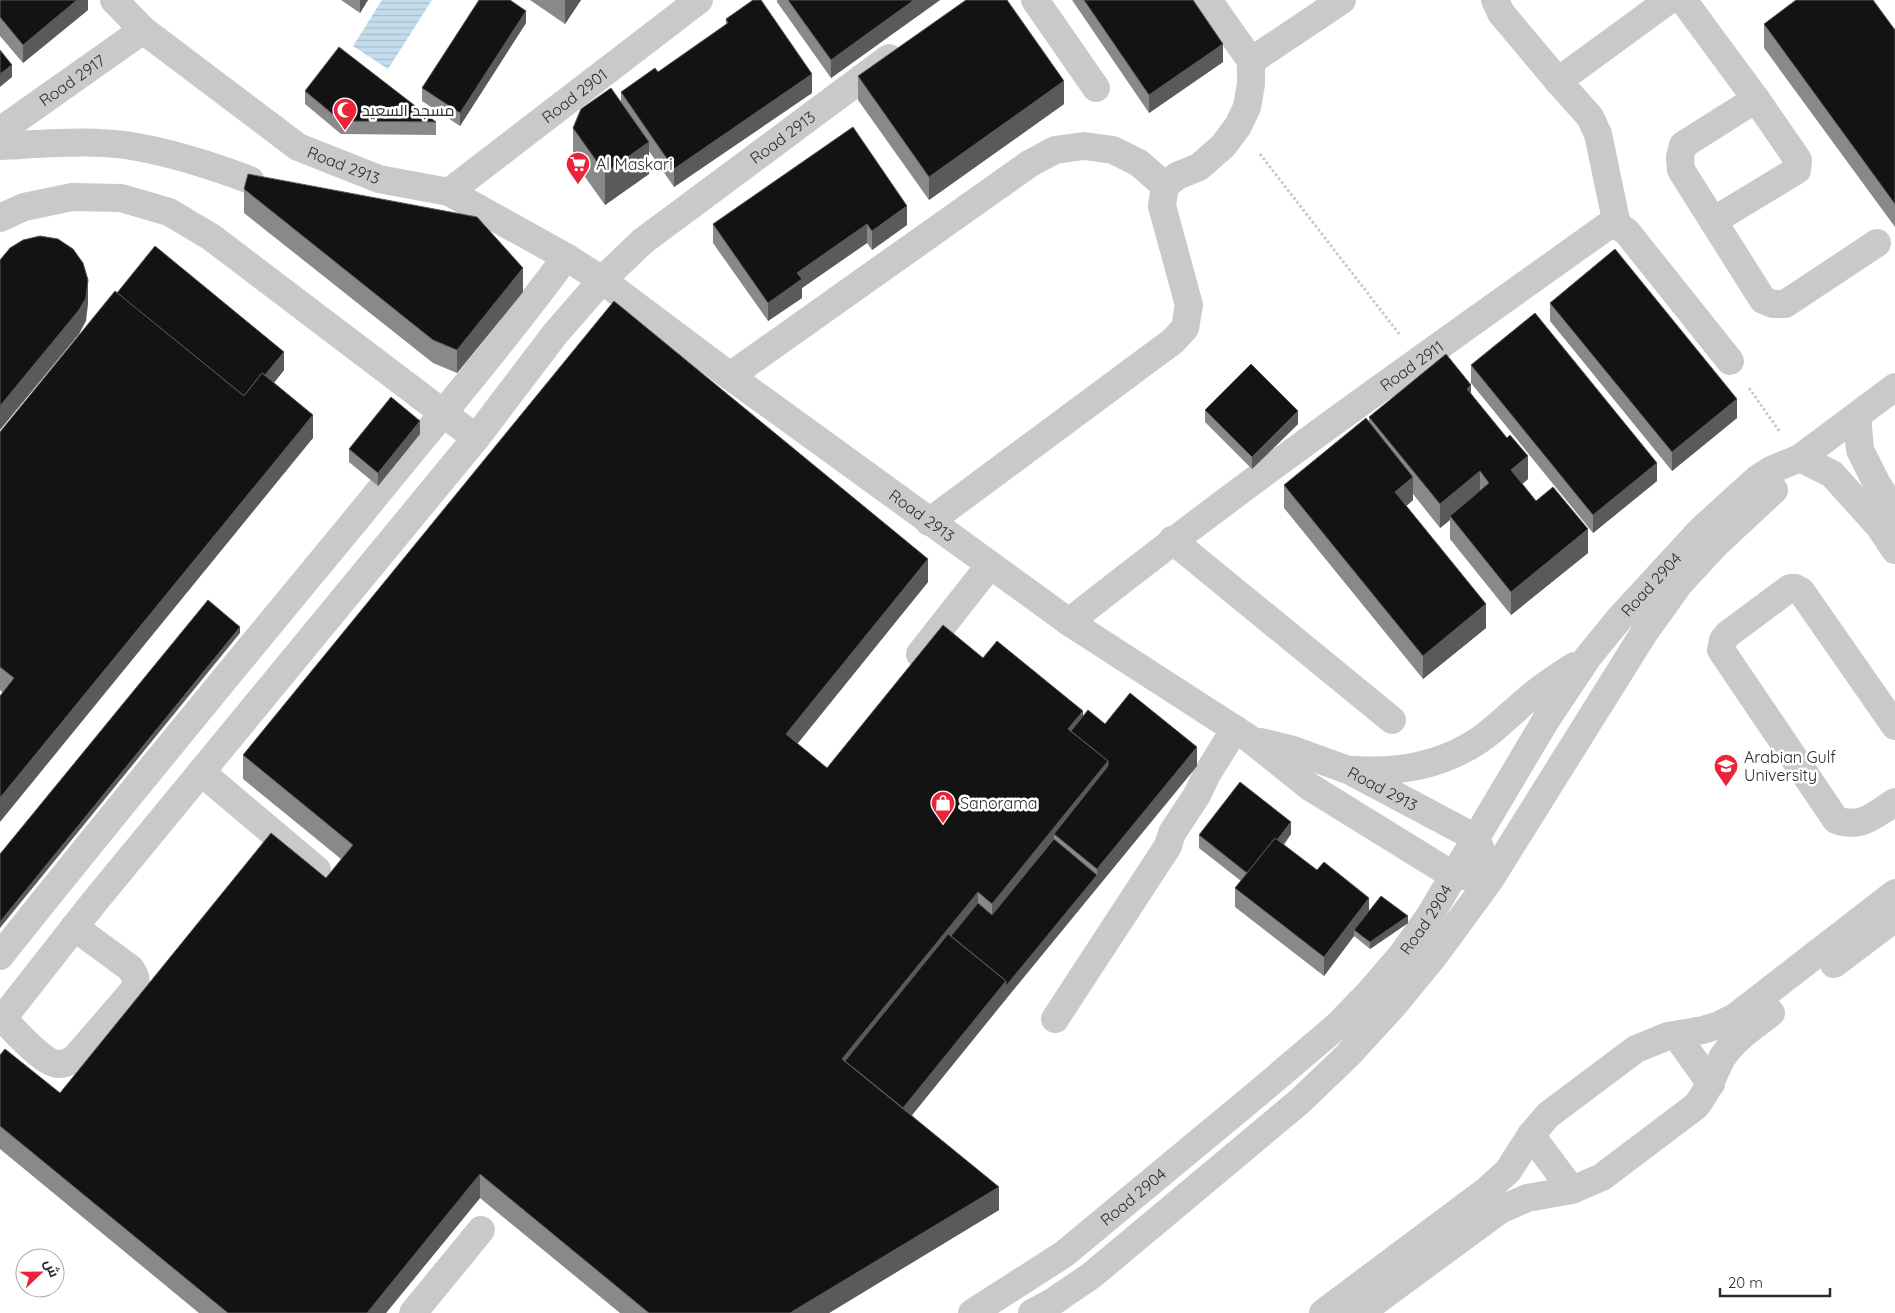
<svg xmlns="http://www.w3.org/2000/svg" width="1895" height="1313" viewBox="0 0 1895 1313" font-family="Quicksand,Cairo,sans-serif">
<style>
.water{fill:url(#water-rules)}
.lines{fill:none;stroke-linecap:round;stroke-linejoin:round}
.path{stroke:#c9c9c9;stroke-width:3;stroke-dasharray:2.5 2.5;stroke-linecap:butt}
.minor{stroke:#c9c9c9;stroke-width:28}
.wall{fill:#898989}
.shaded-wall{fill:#5a5a5a}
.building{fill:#131313;stroke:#5a5a5a}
.labels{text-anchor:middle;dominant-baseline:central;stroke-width:5;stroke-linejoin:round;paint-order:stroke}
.street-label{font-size:16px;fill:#2c2c2c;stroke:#fff}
.poi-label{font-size:16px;fill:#2c2c2c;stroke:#fff;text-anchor:start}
</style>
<defs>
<pattern id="water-rules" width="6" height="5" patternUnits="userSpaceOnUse" patternTransform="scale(1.25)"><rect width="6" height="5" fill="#c3ddec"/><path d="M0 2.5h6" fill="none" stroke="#a8becb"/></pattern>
</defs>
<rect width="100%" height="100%" fill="#fff"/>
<path class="water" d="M 382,0 L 432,0 L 388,69 L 353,46 Z"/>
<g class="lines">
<g class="path">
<path d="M 1260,154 L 1400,335"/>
<path d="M 1749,388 L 1780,432"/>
</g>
<g class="minor">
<path id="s1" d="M 114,0 L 143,30 L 298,147 L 379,179 L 449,192 L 566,257 L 602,280 L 730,376 L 1069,622 L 1250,739 L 1310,787 L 1454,876 L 1477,876 L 1495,870"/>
<path d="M 1035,0 L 1096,88"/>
<path d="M 1208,0 L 1251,61 L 1342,0"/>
<path d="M 1495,0 L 1501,13 L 1558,81 L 1669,0"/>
<path d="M 1683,0 L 1756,99 L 1683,145 L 1680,157 L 1681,170 L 1763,300 L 1773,304 L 1785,304 L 1877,243"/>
<path d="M 1558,81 L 1590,117 L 1598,134 L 1617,225"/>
<path id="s2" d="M 0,131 L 143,30"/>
<path d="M 0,146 C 45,144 92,139 137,147 C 176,154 213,166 250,180"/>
<path id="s3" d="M 449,192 L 699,0"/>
<path d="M 0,218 L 24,207 L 72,197 L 121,198 L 169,212 L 211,237 L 476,438"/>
<path d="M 1713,221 L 1797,170 L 1798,160 L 1756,99"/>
<path d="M 730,376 L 1029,164 L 1055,150 L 1084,146 L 1113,150 L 1139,163 L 1165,186"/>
<path d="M 1857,416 L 1860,450 L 1876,482 L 1895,513"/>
<path d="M 1800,458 L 1832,474 L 1879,526 L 1895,550"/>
<path d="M 929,522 L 1173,341 L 1185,328 L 1189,305 L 1162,206 L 1165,186 L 1177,176 L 1199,167 L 1223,146 L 1238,126 L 1247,107 L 1251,84 L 1251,61"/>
<path d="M 1172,540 L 1392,720"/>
<path id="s4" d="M 1069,622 C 1243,484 1425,356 1606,227 L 1617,225 L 1627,232 L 1730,361"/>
<path d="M 920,654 L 990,565"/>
<path d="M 1895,726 L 1801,591 L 1795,588 L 1790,588 L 1728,634 L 1723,640 L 1721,650 L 1836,820 C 1862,829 1874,815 1895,802"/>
<path id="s5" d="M 1261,742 L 1290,749 L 1348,770 L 1476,838 L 1483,855"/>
<path d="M 1354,770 C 1399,773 1443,765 1481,739 C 1498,727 1512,712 1528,699 C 1542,687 1558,676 1574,666"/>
<path d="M 201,772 L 317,870"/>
<path d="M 0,956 C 119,806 241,659 363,511 C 431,427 502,344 566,257"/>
<path d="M 1834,964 L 1895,918"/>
<path d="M 3,1019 C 14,1030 43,1063 58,1064 C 65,1064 71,1061 76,1057 L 134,990 C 137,981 136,976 130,968 L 74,927"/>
<path d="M 1055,1019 L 1168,846 L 1172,833 L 1197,795 L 1207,774 L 1235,729"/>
<path id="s6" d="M 0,1022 L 95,901 L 476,438 L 555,334 L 602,280 L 643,241 L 889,58"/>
<path d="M 1676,1035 L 1711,1084"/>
<path d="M 1531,1135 L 1572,1190"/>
<path d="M 413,1313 L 481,1230"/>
<path id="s7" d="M 972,1313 L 1064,1254 L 1257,1094 L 1337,1026 L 1370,992 L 1401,956 L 1429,917 L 1546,720 L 1588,657 L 1619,619 L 1701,530 L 1757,479 L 1771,470 L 1800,458 L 1895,387"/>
<path d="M 1032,1313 L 1051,1303 L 1092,1275 L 1300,1101 L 1347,1056 L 1392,1007 L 1434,956 L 1489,881 L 1644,633 L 1679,584 L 1716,544 L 1774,490"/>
<path d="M 1323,1313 L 1486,1191 L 1508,1171 L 1531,1135 L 1548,1115 L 1636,1049 L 1668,1036 L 1703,1030 L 1719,1025 L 1735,1017 L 1895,893"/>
<path d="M 1360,1313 L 1500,1210 L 1527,1198 L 1572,1190 L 1602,1177 L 1696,1106 C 1710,1089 1712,1076 1722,1058 C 1734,1039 1753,1027 1771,1013"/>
</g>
</g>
<g class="wall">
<path d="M 0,0 L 88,0 L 88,10 L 23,63 L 0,36 Z"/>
<path d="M 341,0 L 368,0 L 360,13 Z"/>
<path d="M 530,0 L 581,0 L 565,24 Z"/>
<path d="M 777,0 L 940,0 L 831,78 L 777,2 Z"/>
<path d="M 1072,0 L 1193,0 L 1223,62 L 1149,113 Z"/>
<path d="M 726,19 L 812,93 L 674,187 L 649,151 L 649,174 L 605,205 L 573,160 L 573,128 L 621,102 L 621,92 L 658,72 L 726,25 Z"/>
<path d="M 526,23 L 460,126 L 422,101 L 422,88 Z"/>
<path d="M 1764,24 L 1895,30 L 1895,227 L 1764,48 Z"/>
<path d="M 858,76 L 1064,104 L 929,200 L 858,100 Z"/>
<path d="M 305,91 L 436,122 L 436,135 L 341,134 L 305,104 Z"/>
<path d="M 244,189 L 523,292 L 457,373 L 433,363 L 244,213 Z"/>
<path d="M 713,224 L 907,225 L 872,250 L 867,243 L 802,288 L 802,298 L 768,321 L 713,243 Z"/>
<path d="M 117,293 L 284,370 L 274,383 L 313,438 L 3,693 L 0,690 L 0,432 Z"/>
<path d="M 1550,303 L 1737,418 L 1672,471 L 1550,321 Z"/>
<path d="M 1471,365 L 1657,481 L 1593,533 L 1471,383 Z"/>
<path d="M 1471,393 L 1528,479 L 1522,484 L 1536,501 L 1588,553 L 1511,615 L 1450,539 L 1450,520 L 1440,528 L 1413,494 L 1413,500 L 1406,506 L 1486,628 L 1423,679 L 1284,508 L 1284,485 L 1369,422 L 1369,417 Z"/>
<path d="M 1205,410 L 1298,424 L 1252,469 L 1205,422 Z"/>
<path d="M 420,434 L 378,486 L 349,462 L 349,449 Z"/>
<path d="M 928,582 L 797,743 L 827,768 L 983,658 L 1083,716 L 1105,724 L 1197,766 L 1006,999 L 912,1115 L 999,1210 L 829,1313 L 620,1313 L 480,1198 L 386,1313 L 199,1313 L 0,1149 L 0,1055 L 60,1093 L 326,878 L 341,859 L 243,779 L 243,755 Z"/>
<path d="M 1291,834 L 1284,845 L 1369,910 L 1408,923 L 1370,949 L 1354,936 L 1324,976 L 1235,907 L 1235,888 L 1241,881 L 1199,848 L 1199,835 Z"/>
</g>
<g class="shaded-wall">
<path d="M 77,0 L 88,0 L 88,10 L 23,63 L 23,45 Z"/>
<path d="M 360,0 L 368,0 L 360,13 Z"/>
<path d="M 565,0 L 581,0 L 565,24 Z"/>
<path d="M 914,0 L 940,0 L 831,78 L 831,60 Z"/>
<path d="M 526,11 L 526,23 L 460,126 L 460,113 Z"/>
<path d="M 1223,44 L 1223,62 L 1149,113 L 1149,95 Z"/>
<path d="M 12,65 L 12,77 L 0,87 L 0,74 Z"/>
<path d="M 812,74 L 812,93 L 674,187 L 674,169 Z"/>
<path d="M 1064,81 L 1064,104 L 929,200 L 929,177 Z"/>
<path d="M 649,142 L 649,174 L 605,205 L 605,173 Z"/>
<path d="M 907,206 L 907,225 L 872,250 L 872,231 Z"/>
<path d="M 867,224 L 867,243 L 802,288 L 802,298 L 768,321 L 768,303 L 797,273 Z"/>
<path d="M 523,268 L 523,292 L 457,373 L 457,350 Z"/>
<path d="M 88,280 L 88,304 L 86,321 L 79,334 L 0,430 L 0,406 Z"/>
<path d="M 284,352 L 284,370 L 244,420 L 244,401 Z"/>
<path d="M 1471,385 L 1471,409 L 1467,389 Z"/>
<path d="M 1737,399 L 1737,418 L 1672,471 L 1672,452 Z"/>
<path d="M 1298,411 L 1298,424 L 1252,469 L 1252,457 Z"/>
<path d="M 313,415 L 313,438 L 0,822 L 0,798 Z"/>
<path d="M 420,421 L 420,434 L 378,486 L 378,473 Z"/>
<path d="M 1528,456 L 1528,479 L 1511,494 L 1511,470 Z"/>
<path d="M 1657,463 L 1657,481 L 1593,533 L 1593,515 Z"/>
<path d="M 1480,471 L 1480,495 L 1450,516 L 1450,520 L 1440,528 L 1440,504 Z"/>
<path d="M 1413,477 L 1413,500 L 1395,516 L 1395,492 Z"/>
<path d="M 1588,529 L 1588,553 L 1511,615 L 1511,592 Z"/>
<path d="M 928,559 L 928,582 L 786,758 L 786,734 Z"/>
<path d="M 1486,604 L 1486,628 L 1423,679 L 1423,656 Z"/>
<path d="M 240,627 L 240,633 L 0,928 L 0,922 Z"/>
<path d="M 1083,711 L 1083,734 L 1077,741 L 1068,729 Z"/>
<path d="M 1197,747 L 1197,766 L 1006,999 L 900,1130 L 900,1111 L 1006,981 L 1097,875 L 1097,869 Z"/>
<path d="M 1108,761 L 1108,785 L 1054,834 L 1054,852 L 992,927 L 992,904 Z"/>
<path d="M 1291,822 L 1291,834 L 1250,888 L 1250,875 Z"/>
<path d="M 978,892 L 978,916 L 851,1071 L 842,1059 Z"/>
<path d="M 1369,898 L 1369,916 L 1354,930 L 1354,936 L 1324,976 L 1324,957 Z"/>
<path d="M 1408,916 L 1408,923 L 1370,949 L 1370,942 Z"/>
<path d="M 480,1174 L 480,1198 L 386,1313 L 367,1313 Z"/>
<path d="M 999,1187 L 999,1210 L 829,1313 L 790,1313 Z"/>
</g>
<g class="building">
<path d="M 0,0 L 77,0 L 23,45 L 0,17 Z"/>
<path d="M 479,0 L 510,0 L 526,11 L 460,113 L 422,88 Z"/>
<path d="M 753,0 L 761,0 L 812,74 L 674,169 L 621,92 L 655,68 L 658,72 L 728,23 L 726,19 Z"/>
<path d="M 788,0 L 914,0 L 831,60 Z"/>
<path d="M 966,0 L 1007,0 L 1064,81 L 929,177 L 858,76 Z"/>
<path d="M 1084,0 L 1193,0 L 1223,44 L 1149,95 Z"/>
<path d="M 1796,0 L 1873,0 L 1895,30 L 1895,204 L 1764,24 Z"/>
<path d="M 339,47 L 436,122 L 341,121 L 305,91 Z"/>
<path d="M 0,50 L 12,65 L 0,74 Z"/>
<path d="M 611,88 L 649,142 L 605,173 L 573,128 L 581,109 Z"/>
<path d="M 853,127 L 907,206 L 872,231 L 867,224 L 797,273 L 802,279 L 768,303 L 713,224 Z"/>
<path d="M 248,174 L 477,217 L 523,268 L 457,350 L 433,340 L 244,189 Z"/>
<path d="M 40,236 L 58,239 L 73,249 L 83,263 L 88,280 L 86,298 L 79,310 L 0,406 L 0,260 L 10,248 L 23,240 Z"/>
<path d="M 155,246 L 284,352 L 265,375 L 262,373 L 244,396 L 117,293 Z"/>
<path d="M 1615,249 L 1737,399 L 1672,452 L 1550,303 Z"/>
<path d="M 115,291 L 244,396 L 262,373 L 313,415 L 0,798 L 0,696 L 14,678 L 0,667 L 0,432 Z"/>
<path d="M 614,301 L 928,559 L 786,734 L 827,768 L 943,625 L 983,658 L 997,641 L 1083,711 L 1068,729 L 1108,761 L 992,904 L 978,892 L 842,1059 L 999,1187 L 790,1313 L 649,1313 L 480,1174 L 367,1313 L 228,1313 L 0,1126 L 0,1055 L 5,1049 L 60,1093 L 271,833 L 326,878 L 353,845 L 243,755 Z"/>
<path d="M 1535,313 L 1657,463 L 1593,515 L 1471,365 Z"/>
<path d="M 1446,354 L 1471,385 L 1467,389 L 1507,438 L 1510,435 L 1528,456 L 1511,470 L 1536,501 L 1553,487 L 1588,529 L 1511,592 L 1450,516 L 1489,483 L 1480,471 L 1440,504 L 1369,417 Z"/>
<path d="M 1251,364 L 1298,411 L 1252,457 L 1205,410 Z"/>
<path d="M 391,397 L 420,421 L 378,473 L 349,449 Z"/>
<path d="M 1366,418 L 1413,477 L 1395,492 L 1486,604 L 1423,656 L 1284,485 Z"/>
<path d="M 208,600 L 240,627 L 0,922 L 0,854 Z"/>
<path d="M 1130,693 L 1197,747 L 1097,869 L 1054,834 L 1108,766 L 1108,761 L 1071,731 L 1088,710 L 1105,724 Z"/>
<path d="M 1240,782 L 1291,822 L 1277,840 L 1275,838 L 1247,873 L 1199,835 Z"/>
<path d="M 1275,838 L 1317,870 L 1324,862 L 1369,898 L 1324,957 L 1235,888 Z"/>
<path d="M 1054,839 L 1097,875 L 1006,986 L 1006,981 L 951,936 L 978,903 L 992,915 Z"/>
<path d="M 1381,896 L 1408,916 L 1370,942 L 1354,930 Z"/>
<path d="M 948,934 L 1006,981 L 903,1108 L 845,1061 Z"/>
</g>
<defs>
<symbol id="mosque-pin" viewBox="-11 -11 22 30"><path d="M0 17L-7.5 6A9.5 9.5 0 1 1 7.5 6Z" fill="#ec243a" stroke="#fff"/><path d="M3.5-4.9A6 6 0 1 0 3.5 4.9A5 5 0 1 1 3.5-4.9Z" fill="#fff"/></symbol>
<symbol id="supermarket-pin" viewBox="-11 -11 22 30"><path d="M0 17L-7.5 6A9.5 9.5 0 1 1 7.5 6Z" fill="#ec243a" stroke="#fff"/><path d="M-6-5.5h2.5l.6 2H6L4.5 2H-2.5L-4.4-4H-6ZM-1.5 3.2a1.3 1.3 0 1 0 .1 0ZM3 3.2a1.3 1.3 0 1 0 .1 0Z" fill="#fff"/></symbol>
<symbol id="university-pin" viewBox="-11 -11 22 30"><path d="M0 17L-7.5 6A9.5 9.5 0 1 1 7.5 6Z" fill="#ec243a" stroke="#fff"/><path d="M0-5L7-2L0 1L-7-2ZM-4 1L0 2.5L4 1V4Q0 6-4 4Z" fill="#fff"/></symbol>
<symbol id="shop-pin" viewBox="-11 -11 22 30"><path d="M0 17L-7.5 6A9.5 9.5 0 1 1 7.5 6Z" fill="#ec243a" stroke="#fff"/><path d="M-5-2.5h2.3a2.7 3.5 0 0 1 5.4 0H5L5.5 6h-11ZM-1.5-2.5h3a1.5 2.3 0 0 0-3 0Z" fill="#fff"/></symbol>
</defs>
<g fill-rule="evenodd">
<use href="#mosque-pin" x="331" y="96" width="28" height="38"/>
<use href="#supermarket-pin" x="564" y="150" width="28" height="38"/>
<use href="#university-pin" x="1712" y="752" width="28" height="38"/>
<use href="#shop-pin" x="929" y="789" width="28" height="38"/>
</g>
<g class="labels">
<g class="street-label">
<text stroke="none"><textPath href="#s2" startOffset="88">Road 2917</textPath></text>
<text stroke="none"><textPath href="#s3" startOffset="158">Road 2901</textPath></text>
<text stroke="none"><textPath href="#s6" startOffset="1186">Road 2913</textPath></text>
<text stroke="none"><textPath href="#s1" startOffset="285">Road 2913</textPath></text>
<text stroke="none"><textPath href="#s4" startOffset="428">Road 2911</textPath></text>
<text stroke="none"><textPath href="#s1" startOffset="968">Road 2913</textPath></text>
<text stroke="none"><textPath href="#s7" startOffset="1009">Road 2904</textPath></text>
<text stroke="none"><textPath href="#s5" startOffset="131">Road 2913</textPath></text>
<text stroke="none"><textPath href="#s7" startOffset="604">Road 2904</textPath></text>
<text stroke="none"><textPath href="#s7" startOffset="199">Road 2904</textPath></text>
</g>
<g class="poi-label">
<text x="362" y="110">مسجد السعيد</text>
<text x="596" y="164">Al Maskari</text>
<text x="1744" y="757">Arabian Gulf<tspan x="1744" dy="18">University</tspan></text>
<text x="960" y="803">Sanorama</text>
</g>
</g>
<g transform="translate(40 1273) rotate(68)"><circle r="24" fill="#ffffff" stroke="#ababab"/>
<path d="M0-4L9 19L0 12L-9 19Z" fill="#ec243a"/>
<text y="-8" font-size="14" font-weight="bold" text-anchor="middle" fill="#2c2c2c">ش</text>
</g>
<path d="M1720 1288v8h110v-8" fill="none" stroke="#2c2c2c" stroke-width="2.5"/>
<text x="1728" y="1288" font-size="15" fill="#2c2c2c" stroke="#ffffff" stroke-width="4" paint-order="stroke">20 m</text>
</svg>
